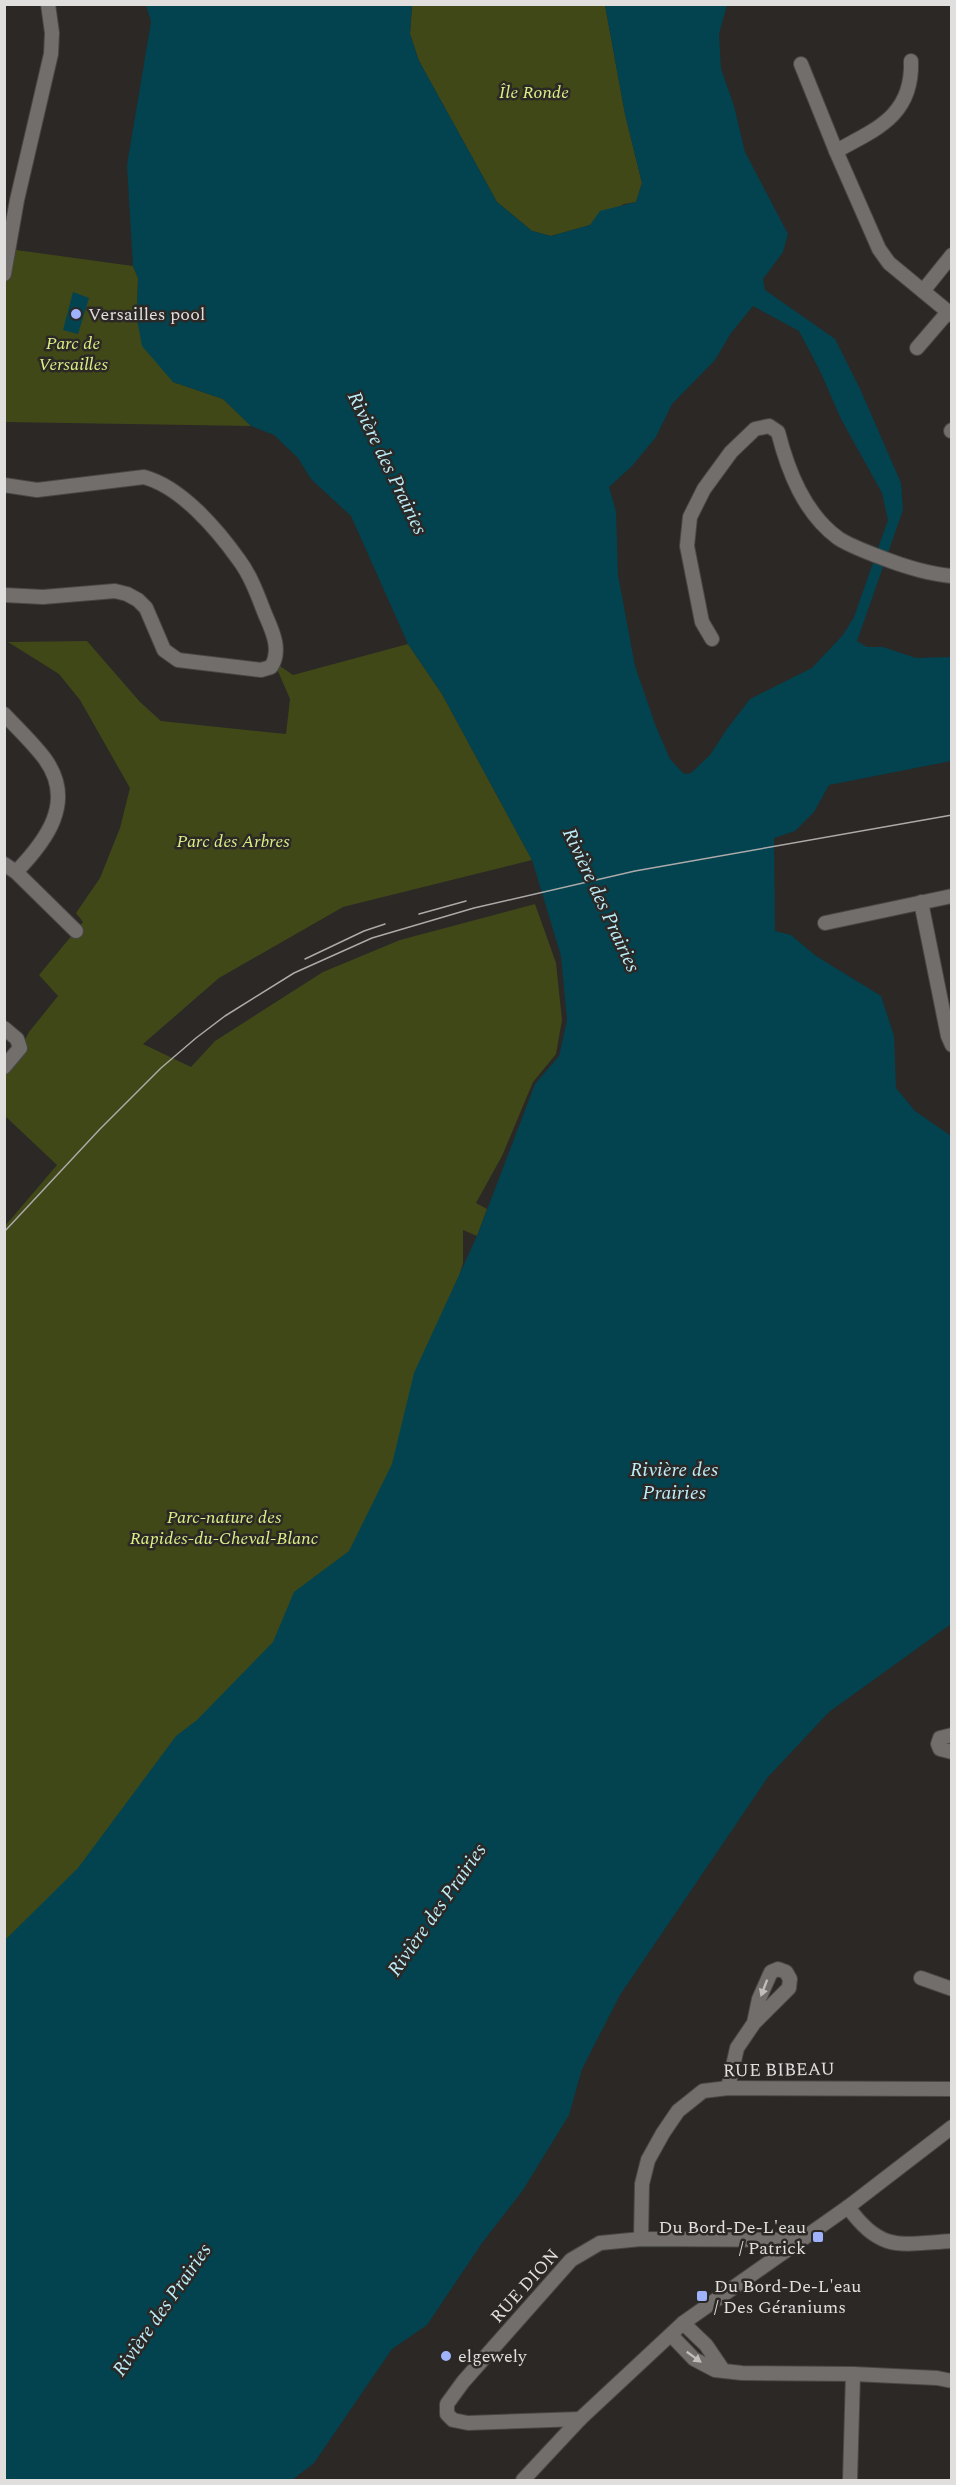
<svg xmlns="http://www.w3.org/2000/svg" width="956" height="2485" viewBox="0 0 956 2485" font-family="Spectral,serif">
<style>
.green{fill:#414818}
.water{fill:#02434f;fill-rule:evenodd}
.lines{fill:none;stroke-linecap:round;stroke-linejoin:round}
.minor-casing{stroke:#494745;stroke-width:16}
.minor{stroke:#726e6c;stroke-width:14}
.tram{stroke:#acaaa9;stroke-width:1.5}
.oneway{fill:#c0bdbc}
.poi-dot{fill:#9fb3fd;stroke:#2b2826;stroke-width:2}
.labels{text-anchor:middle;dominant-baseline:central;stroke-width:5;stroke-linejoin:round;paint-order:stroke}
.park-label{font-size:18px;font-style:italic;fill:#ddf086;stroke:#2b2826}
.poi-label{font-size:18px;fill:#e1dfde;stroke:#2b2826;text-anchor:start}
.street-label{font-size:18px;fill:#e1dfde;stroke:#2b2826}
.water-label{font-size:20px;font-style:italic;fill:#bcedf9;stroke:#2b2826}
</style>
<rect width="100%" height="100%" fill="#2b2826"/>
<g class="green">
<path d="M 412,5 L 605,5 L 625,114 L 642,183 L 636,202 L 624,204 L 590,225 L 551,236 L 532,231 L 497,202 L 419,61 L 410,34 Z"/>
<path d="M 9,249 L 133,266 L 138,278 L 137,319 L 173,382 L 223,399 L 251,426 L 5,422 L 4,274 Z"/>
<path d="M 87,641 L 140,702 L 161,721 L 286,734 L 290,699 L 274,662 L 293,675 L 408,644 L 442,694 L 532,860 L 343,907 L 219,978 L 143,1044 L 191,1067 L 215,1041 L 323,972 L 400,940 L 535,904 L 556,963 L 562,1020 L 556,1054 L 533,1082 L 502,1156 L 476,1203 L 487,1209 L 477,1236 L 463,1230 L 463,1263 L 437,1352 L 485,1542 L 5,2185 L 5,1226 L 57,1165 L 5,1116 L 5,1077 L 29,1032 L 58,996 L 39,975 L 83,922 L 76,913 L 100,878 L 120,828 L 130,788 L 80,700 L 59,674 L 8,642 Z"/>
</g>
<g class="water">
<path d="M 146,5 L 412,5 L 410,34 L 419,61 L 497,202 L 532,231 L 551,236 L 590,225 L 600,211 L 636,202 L 642,183 L 625,114 L 605,5 L 727,5 L 719,34 L 721,69 L 734,106 L 745,152 L 788,234 L 783,252 L 763,279 L 765,290 L 835,339 L 861,391 L 901,483 L 903,510 L 857,641 L 867,647 L 883,647 L 916,658 L 951,657 L 951,761 L 829,785 L 814,812 L 795,831 L 774,838 L 775,931 L 791,935 L 816,956 L 881,996 L 894,1036 L 896,1088 L 915,1111 L 951,1136 L 951,1624 L 829,1712 L 768,1777 L 620,1995 L 582,2069 L 569,2115 L 523,2190 L 482,2243 L 427,2325 L 392,2349 L 314,2463 L 292,2480 L 5,2480 L 5,1940 L 78,1868 L 176,1736 L 197,1720 L 273,1642 L 294,1592 L 349,1551 L 392,1464 L 414,1373 L 477,1236 L 535,1084 L 559,1056 L 567,1020 L 561,956 L 532,860 L 442,694 L 408,644 L 351,516 L 311,479 L 298,458 L 274,435 L 251,426 L 223,399 L 173,382 L 142,346 L 137,319 L 138,278 L 133,266 L 127,165 L 151,22 ZM 753,306 L 799,331 L 820,371 L 841,419 L 882,493 L 888,520 L 854,617 L 843,635 L 812,668 L 750,699 L 727,729 L 710,755 L 691,773 L 684,774 L 670,759 L 655,724 L 635,666 L 618,575 L 616,511 L 609,487 L 632,466 L 656,437 L 672,404 L 715,360 L 731,333 Z"/>
<path d="M 73,292 L 89,298 L 78,334 L 63,330 Z"/>
</g>
<g class="lines">
<defs>
<g id="minor">
<path d="M 801,64 L 836,151 L 879,249 L 889,263 L 952,315"/>
<path d="M 836,151 C 877,129 913,115 911,61"/>
<path d="M 4,274 L 17,200 L 51,54 L 52,33 L 48,4"/>
<path d="M 923,291 L 952,255"/>
<path d="M 917,348 L 948,312"/>
<path d="M 951,431 L 952,430"/>
<path d="M 4,485 L 37,490 L 144,477 C 181,487 217,529 239,560 C 251,576 258,596 265,614 C 272,630 282,650 271,667 L 261,670 L 178,660 L 164,650 L 146,608 L 138,600 L 127,594 L 115,591 L 43,597 L 4,595"/>
<path d="M 712,639 L 702,622 L 687,546 L 690,517 L 704,489 L 731,452 L 755,429 L 769,426 L 778,432 C 788,471 804,513 838,538 C 850,546 867,552 880,557 C 903,566 927,574 952,576"/>
<path d="M 4,714 C 18,729 33,743 45,759 C 76,802 46,841 16,872"/>
<path d="M 4,864 L 16,872 L 76,931"/>
<path d="M 921,902 L 948,1036 L 952,1045"/>
<path d="M 825,923 L 952,896"/>
<path d="M 4,1028 L 17,1039 L 20,1048 L 4,1067"/>
<path d="M 952,1735 L 940,1738 L 938,1744 L 940,1749 L 952,1752"/>
<path d="M 921,1978 L 952,1989"/>
<path d="M 728,2088 L 737,2048 L 754,2023 L 789,1988 L 790,1979 L 786,1972 L 778,1969 L 771,1972 L 759,1999 L 754,2023"/>
<path d="M 848,2207 C 881,2253 900,2244 952,2241"/>
<path d="M 641,2239 L 642,2184 L 648,2160 L 663,2133 L 678,2111 L 703,2091 L 728,2088 L 952,2089"/>
<path d="M 683,2323 L 706,2345 L 723,2370"/>
<path d="M 671,2335 L 694,2359 L 715,2370 L 742,2373 L 853,2374 L 937,2378 L 952,2381"/>
<path d="M 580,2419 L 468,2423 L 453,2420 L 447,2414 L 447,2404 L 463,2382 L 571,2260 L 600,2243 L 641,2239 L 801,2240"/>
<path d="M 523,2480 L 580,2419 L 683,2323 L 848,2207 L 952,2127"/>
<path d="M 850,2480 L 853,2374"/>
</g>
</defs>
<use href="#minor" class="minor-casing"/>
<use href="#minor" class="minor"/>
<g class="tram">
<path d="M 419,914 L 466,901"/>
<path d="M 305,959 L 364,931 L 385,924"/>
<path d="M 4,1232 L 100,1129 L 161,1068 L 196,1038 L 225,1016 L 294,973 L 372,938 L 474,908 L 635,871 L 952,815"/>
</g>
</g>
<defs><path id="oneway-solid" d="M-6-.8H1V-3.2L6.5 0L1 3.2V.8H-6Z" transform="scale(1.5)"/></defs>
<g class="oneway">
<use href="#oneway-solid" transform="translate(764 1988) rotate(111)"/>
<use href="#oneway-solid" transform="translate(694 2357) rotate(36)"/>
</g>
<g class="poi-dot">
<circle cx="76" cy="314" r="6"/>
<rect x="812" y="2231" width="12" height="12" rx="3"/>
<rect x="696" y="2290" width="12" height="12" rx="3"/>
<circle cx="446" cy="2356" r="6"/>
</g>
<g class="labels">
<g class="park-label">
<text x="534" y="92">Île Ronde</text>
<text x="73" y="343">Parc de<tspan x="73" dy="21">Versailles</tspan></text>
<text x="233" y="841">Parc des Arbres</text>
<text x="224" y="1517">Parc-nature des<tspan x="224" dy="21">Rapides-du-Cheval-Blanc</tspan></text>
</g>
<g class="poi-label">
<text x="88" y="314">Versailles pool</text>
<text x="806" y="2227" text-anchor="end">Du Bord-De-L'eau<tspan x="806" dy="21">/ Patrick</tspan></text>
<text x="714" y="2286">Du Bord-De-L'eau<tspan x="714" dy="21">/ Des Géraniums</tspan></text>
<text x="458" y="2356">elgewely</text>
</g>
<g class="street-label">
<text transform="translate(779 2070) rotate(-1)">RUE BIBEAU</text>
<text transform="translate(525 2286) rotate(-48)">RUE DION</text>
</g>
<g class="water-label">
<text transform="translate(387 463) rotate(64)">Rivière des Prairies</text>
<text transform="translate(601 900) rotate(65)">Rivière des Prairies</text>
<text x="674" y="1470">Rivière des<tspan x="674" dy="23">Prairies</tspan></text>
<text transform="translate(437 1910) rotate(-55)">Rivière des Prairies</text>
<text transform="translate(162 2310) rotate(-55)">Rivière des Prairies</text>
</g>
</g>
<rect width="956" height="2485" fill="none" stroke="#e1dfde" stroke-width="12"/>
</svg>
